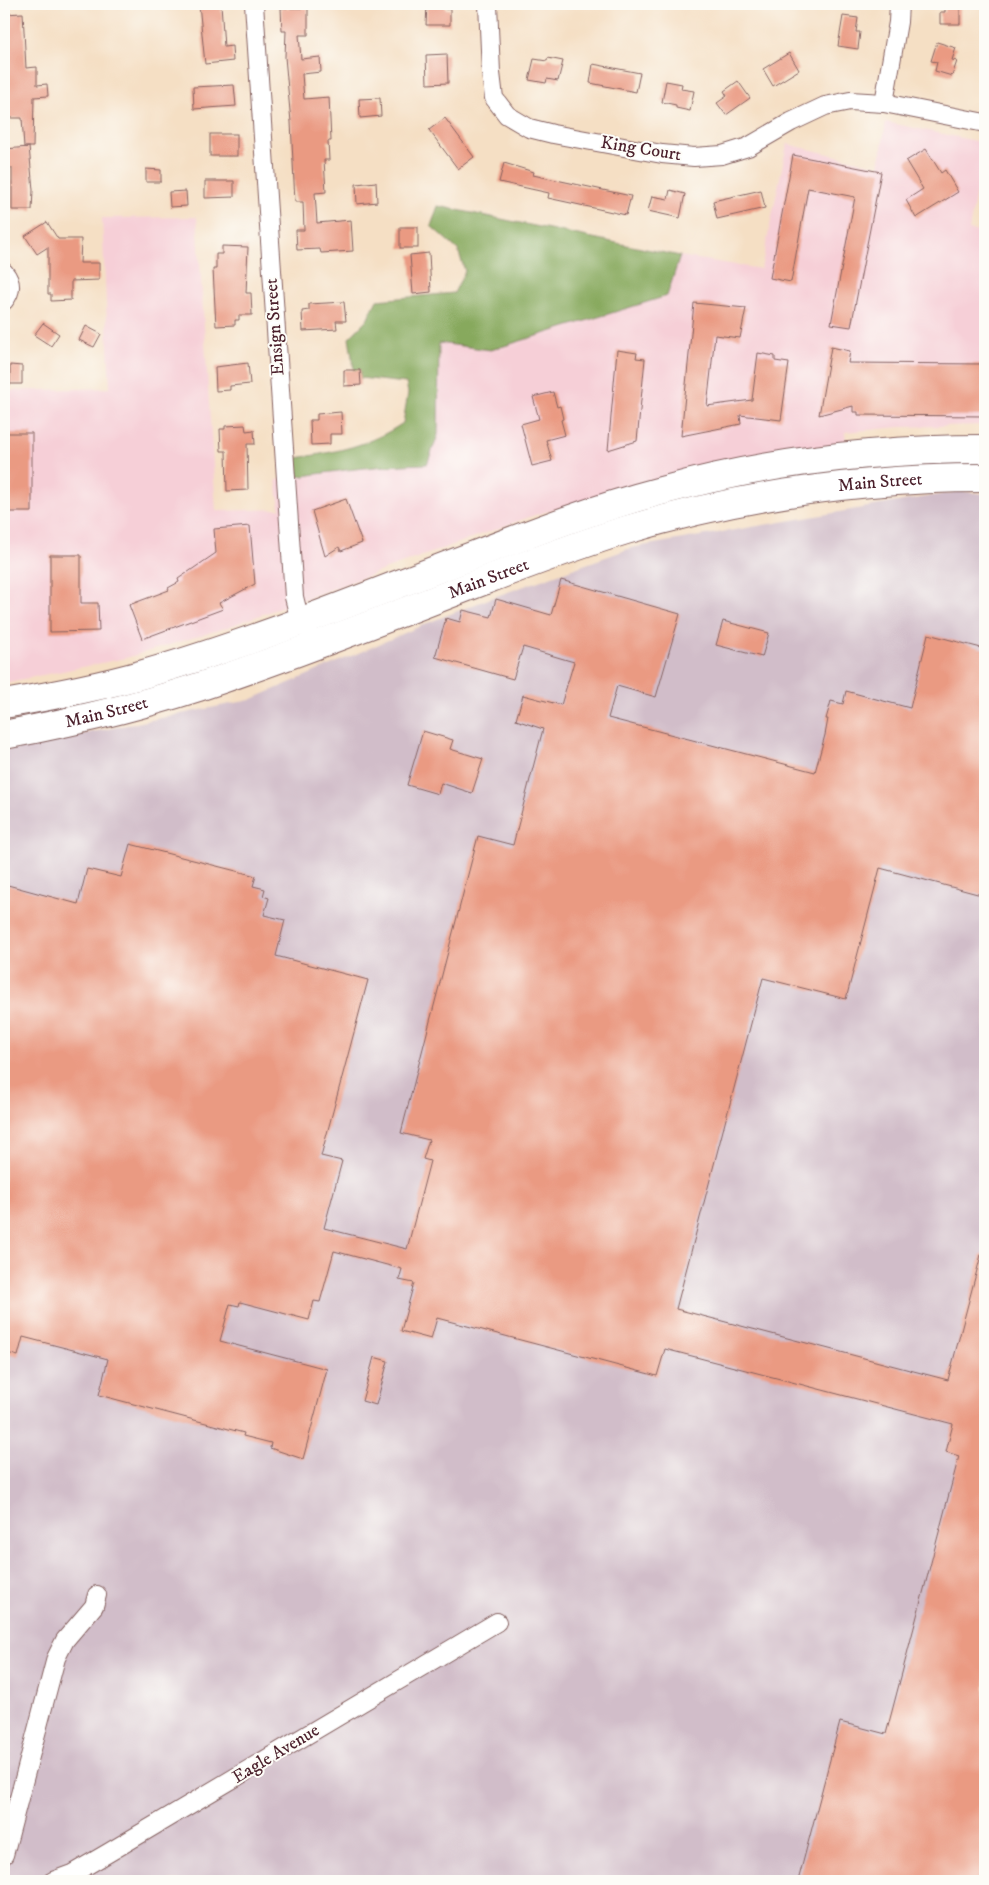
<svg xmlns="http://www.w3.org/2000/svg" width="989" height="1885" viewBox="0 0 989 1885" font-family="'IM FELL DW Pica',serif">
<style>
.built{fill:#f6cfd7}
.industrial{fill:#d1bdc9}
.forest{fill:#87a95d;stroke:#686444}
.building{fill:#ea9a82}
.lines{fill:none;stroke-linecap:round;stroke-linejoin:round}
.minor-casing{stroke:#866261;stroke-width:20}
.primary-casing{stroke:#866261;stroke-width:30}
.minor{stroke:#fff;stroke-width:18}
.primary{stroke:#fff;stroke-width:28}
.labels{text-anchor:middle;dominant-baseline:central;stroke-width:4;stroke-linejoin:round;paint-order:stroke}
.street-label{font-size:18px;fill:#4a1f2b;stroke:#fdfcf7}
</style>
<rect width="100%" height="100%" fill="#fdfcf7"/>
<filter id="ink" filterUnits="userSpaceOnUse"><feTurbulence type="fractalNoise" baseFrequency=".02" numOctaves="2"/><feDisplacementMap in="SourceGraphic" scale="10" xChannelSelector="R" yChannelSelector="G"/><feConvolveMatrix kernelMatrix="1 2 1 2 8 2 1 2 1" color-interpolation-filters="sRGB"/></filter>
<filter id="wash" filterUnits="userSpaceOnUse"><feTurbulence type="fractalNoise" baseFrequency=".0096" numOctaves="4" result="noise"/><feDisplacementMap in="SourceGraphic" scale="20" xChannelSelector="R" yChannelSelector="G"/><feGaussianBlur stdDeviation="1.12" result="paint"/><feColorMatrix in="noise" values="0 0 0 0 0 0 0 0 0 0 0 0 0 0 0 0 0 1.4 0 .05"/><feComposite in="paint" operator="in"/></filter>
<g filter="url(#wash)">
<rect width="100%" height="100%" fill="#f5dfc4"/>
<path class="built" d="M 886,122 L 985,143 L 985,154 L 983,154 L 969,230 L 985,233 L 985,425 L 901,427 L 845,432 L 846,443 L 677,475 L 535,515 L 225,628 L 126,658 L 4,683 L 4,391 L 110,388 L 102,218 L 197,217 L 216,511 L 280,509 L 276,480 L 353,469 L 398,464 L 427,464 L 438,435 L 439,343 L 491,350 L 667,296 L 680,256 L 761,269 L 787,144 L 879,166 Z"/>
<path class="industrial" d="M 961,491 L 985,494 L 985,1881 L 4,1881 L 4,750 L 250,700 L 430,622 L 491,598 L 631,548 Z"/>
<path class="forest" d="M 438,206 L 680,256 L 667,296 L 491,350 L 439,343 L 438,435 L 427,464 C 383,465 341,470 297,477 L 296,458 C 336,452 369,446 403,423 L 408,393 L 406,383 L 360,378 L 360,370 L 354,370 L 349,338 L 367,320 L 377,300 L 454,293 L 465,271 L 458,250 L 431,226 Z"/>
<g id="blocks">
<g class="building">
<path d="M 199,4 L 221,4 L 224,47 L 232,46 L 233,61 L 205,64 Z"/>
<path d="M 427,4 L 446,4 L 445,9 L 450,9 L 450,25 L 426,25 Z"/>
<path d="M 945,4 L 960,4 L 960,24 L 940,24 L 940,12 L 945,12 Z"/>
<path d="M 281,8 L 308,8 L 308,35 L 299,35 L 301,59 L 320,57 L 321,72 L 302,74 L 304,99 L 329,97 L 331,141 L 328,141 L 329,160 L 324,160 L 326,192 L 315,193 L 317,223 L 351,220 L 353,251 L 321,253 L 320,249 L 297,250 L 296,230 L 304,230 L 303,202 L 295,202 L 291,122 L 285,57 L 286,31 L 282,31 Z"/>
<path d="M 23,13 L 26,68 L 37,67 L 37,85 L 47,84 L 48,96 L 34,97 L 33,147 L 24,147 L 22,118 L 8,118 L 8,76 L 6,76 L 4,14 Z"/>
<path d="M 843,16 L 858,18 L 856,32 L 860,32 L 858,49 L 838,46 Z"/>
<path d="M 937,42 L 956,48 L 952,60 L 957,61 L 952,76 L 935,71 L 937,62 L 931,61 Z"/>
<path d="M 789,53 L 799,70 L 773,86 L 763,69 Z"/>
<path d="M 447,54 L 448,83 L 427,84 L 426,55 Z"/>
<path d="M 548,58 L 563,61 L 558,81 L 547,79 L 546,83 L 529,80 L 534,59 L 547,61 Z"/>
<path d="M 593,64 L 640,73 L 636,92 L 590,83 Z"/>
<path d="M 666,81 L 682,84 L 681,89 L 694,91 L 690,111 L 676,108 L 676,105 L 662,102 Z"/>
<path d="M 738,81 L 750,98 L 726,115 L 717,103 L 727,96 L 724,91 Z"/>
<path d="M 234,85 L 236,106 L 194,109 L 193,87 Z"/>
<path d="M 380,98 L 381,116 L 360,118 L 359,99 Z"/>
<path d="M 445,118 L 474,157 L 458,169 L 429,130 Z"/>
<rect x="210" y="134" width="27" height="22"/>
<path d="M 29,147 L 33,190 L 32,210 L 12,210 L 12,168 L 7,168 L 5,149 Z"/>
<path d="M 926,149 L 941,173 L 945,170 L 958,192 L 916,218 L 906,200 L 923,189 L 906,161 Z"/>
<path d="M 793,155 L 881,172 L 851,327 L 831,324 L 855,197 L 808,188 L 791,282 L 770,278 Z"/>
<path d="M 504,163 L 534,172 L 533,175 L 631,196 L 626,215 L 548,198 L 549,193 L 499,182 Z"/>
<path d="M 146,169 L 161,170 L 161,182 L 146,182 Z"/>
<path d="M 205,181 L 234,181 L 234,197 L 205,198 Z"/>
<path d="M 376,182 L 377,202 L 357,204 L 356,184 Z"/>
<path d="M 670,190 L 685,194 L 680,218 L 648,211 L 652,196 L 668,199 Z"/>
<path d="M 761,190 L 765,208 L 717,219 L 713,201 Z"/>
<path d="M 186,191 L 187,206 L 170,207 L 169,192 Z"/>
<path d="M 47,222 L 58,239 L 81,239 L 80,263 L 99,263 L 99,280 L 71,281 L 71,300 L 51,301 L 51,294 L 48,294 L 48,247 L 37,254 L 25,236 Z"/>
<rect x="400" y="227" width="18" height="21"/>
<path d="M 222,246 L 248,247 L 246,293 L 251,293 L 252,315 L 239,315 L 239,320 L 235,320 L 235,325 L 216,326 L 213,269 L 216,269 L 216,254 L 222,254 Z"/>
<path d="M 429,253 L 431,292 L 413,294 L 410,255 Z"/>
<path d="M 344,302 L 346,321 L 336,321 L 337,329 L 303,331 L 302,311 L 309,310 L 309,304 Z"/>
<path d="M 694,303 L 746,308 L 740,338 L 715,335 L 707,406 L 752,400 L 758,353 L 775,356 L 775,361 L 789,363 L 781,420 L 740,415 L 741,424 L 681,436 Z"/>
<path d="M 43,323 L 59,334 L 51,346 L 34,335 Z"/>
<path d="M 86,326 L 101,334 L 94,347 L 79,340 Z"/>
<path d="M 831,347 L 850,351 L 848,363 L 985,364 L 985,416 L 858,415 L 858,412 L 853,412 L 853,406 L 819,415 Z"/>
<path d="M 617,350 L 637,353 L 636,358 L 645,359 L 637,441 L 608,450 Z"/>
<path d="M 248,363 L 250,384 L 230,386 L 230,390 L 216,391 L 215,367 Z"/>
<path d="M 10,365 L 22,366 L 22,384 L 10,384 Z"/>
<path d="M 344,370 L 360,370 L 361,385 L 344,386 Z"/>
<path d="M 553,392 L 557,407 L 560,406 L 563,419 L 561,420 L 565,435 L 546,440 L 552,461 L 532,466 L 521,424 L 539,419 L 533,397 Z"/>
<path d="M 341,412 L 342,434 L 330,434 L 330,444 L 311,445 L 310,420 L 317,420 L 317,414 Z"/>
<path d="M 245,425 L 246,431 L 254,430 L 255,444 L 247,444 L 248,490 L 227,491 L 226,451 L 221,451 L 220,429 L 225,429 L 225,426 Z"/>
<path d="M 5,433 L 32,433 L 32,512 L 7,512 L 6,490 L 4,490 Z"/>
<path d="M 346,499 L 362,543 L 341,551 L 339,547 L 325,556 L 312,511 Z"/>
<path d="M 250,526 L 255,584 L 219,603 L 223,609 L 142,639 L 129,605 L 169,590 L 168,588 L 179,582 L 178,579 L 216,553 L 214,529 Z"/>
<path d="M 50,555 L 81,555 L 81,603 L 98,603 L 99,631 L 50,632 Z"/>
<path d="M 561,580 L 680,614 L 656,697 L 617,686 L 608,718 L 815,772 L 825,735 L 828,719 L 826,719 L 831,701 L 843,704 L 846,691 L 910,708 L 928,634 L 985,649 L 985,896 L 880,868 L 846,999 L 763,978 L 676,1309 L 948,1380 L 981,1255 L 985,1255 L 985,1881 L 798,1881 L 840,1722 L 886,1734 L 959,1456 L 946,1452 L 953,1424 L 665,1349 L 657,1376 L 437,1318 L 431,1339 L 401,1331 L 414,1283 L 399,1280 L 402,1269 L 334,1251 L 320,1302 L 314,1301 L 309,1320 L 240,1302 L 239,1306 L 230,1304 L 220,1341 L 327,1369 L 303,1459 L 270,1448 L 271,1443 L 243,1436 L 244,1433 L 99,1395 L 108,1359 L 23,1337 L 18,1356 L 4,1352 L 4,884 L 78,904 L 87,869 L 121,877 L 130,844 L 256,876 L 253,886 L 265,889 L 263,896 L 269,898 L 264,915 L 285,920 L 276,956 L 368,980 L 321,1156 L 342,1161 L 324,1228 L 407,1249 L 430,1161 L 423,1159 L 429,1140 L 401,1133 L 478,836 L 513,845 L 543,729 L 516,720 L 523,695 L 561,705 L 574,662 L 523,647 L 513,679 L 435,657 L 446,618 L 460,622 L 463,610 L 491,617 L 496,599 L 551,615 Z"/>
<path d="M 723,621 L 769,633 L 762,657 L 716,645 Z"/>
<path d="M 423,731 L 453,740 L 450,749 L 483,759 L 472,793 L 441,783 L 438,794 L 407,785 Z"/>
<path d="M 374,1357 L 388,1361 L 376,1405 L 362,1401 Z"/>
</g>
</g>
</g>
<g filter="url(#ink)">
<use href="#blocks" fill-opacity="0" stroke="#866261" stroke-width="1"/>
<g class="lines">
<defs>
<g id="minor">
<path d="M 254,4 L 294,597 L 297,609 L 308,629"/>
<path d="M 488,4 L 491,73 L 494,98 L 507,115 L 529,128 L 553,134 L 662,154 L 694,157 L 722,155 L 748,147 L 791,122 L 825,106 L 850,101 L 884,103 L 985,123"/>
<path d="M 884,103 L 898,22 L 899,4"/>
<path d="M 4,272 C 12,282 12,291 4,301"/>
<path d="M 4,1855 L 56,1658 L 65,1640 L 94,1606 L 97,1595"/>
<path d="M 53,1881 L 72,1874 L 108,1853 L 497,1622"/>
</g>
<g id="primary">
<path d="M 4,704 C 51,696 98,687 144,674 C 256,642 363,597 472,556 C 534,532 596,508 661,491 C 766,462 876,449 985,449"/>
<path id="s1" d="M 4,735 C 78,721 151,704 222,679 C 313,648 402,612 491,578 C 536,561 580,544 626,530 C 742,495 864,478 985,478"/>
</g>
</defs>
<use href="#minor" class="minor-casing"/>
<use href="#primary" class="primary-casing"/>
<use href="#minor" class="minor"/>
<use href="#primary" class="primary"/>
</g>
</g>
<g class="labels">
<g class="street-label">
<text transform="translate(641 149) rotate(9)">King Court</text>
<text transform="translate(275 327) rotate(-94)">Ensign Street</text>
<text stroke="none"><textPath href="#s1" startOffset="915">Main Street</textPath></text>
<text stroke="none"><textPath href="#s1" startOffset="510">Main Street</textPath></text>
<text stroke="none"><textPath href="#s1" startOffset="105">Main Street</textPath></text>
<text transform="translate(276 1754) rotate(-31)">Eagle Avenue</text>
</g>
</g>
<rect width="989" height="1885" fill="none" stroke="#fdfcf7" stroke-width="20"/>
</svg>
